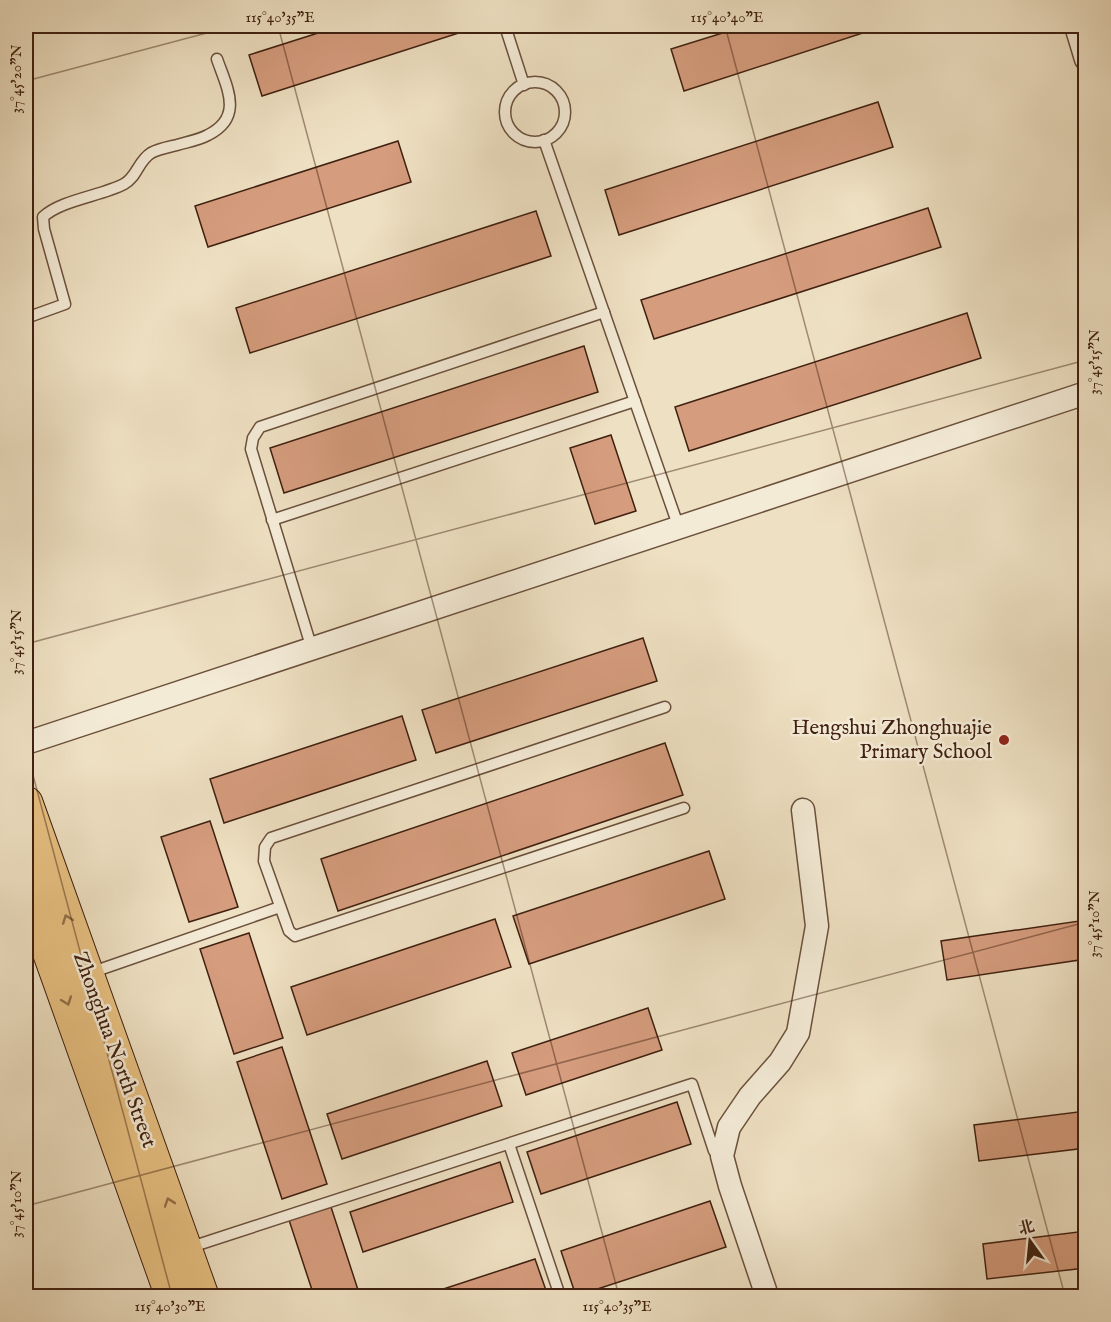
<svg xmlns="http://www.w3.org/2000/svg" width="1111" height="1322" viewBox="0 0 1111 1322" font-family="'IM FELL English','Noto Serif SC',serif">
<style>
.building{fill:#d59c7d;stroke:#3f2010;stroke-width:1.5}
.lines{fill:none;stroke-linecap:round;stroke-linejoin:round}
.lane-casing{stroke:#6b503c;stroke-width:13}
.street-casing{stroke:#6b503c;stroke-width:25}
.primary-casing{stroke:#3f2010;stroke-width:35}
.lane{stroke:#f4ebd7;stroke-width:10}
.street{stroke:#f4ebd7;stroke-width:22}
.primary{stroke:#e7c081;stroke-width:33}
.oneway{stroke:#937048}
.ticks{fill:none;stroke:#3f2010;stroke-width:1.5;stroke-opacity:0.45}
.poi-dot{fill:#8f2418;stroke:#f4ebd7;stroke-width:2}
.labels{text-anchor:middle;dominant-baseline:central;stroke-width:5;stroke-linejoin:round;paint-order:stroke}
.poi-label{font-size:21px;fill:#3f2010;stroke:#f4ebd7;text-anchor:end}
.street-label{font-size:21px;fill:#3f2010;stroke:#f4ebd7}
.neatline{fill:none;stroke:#3f2010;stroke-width:2}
.ticks-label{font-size:15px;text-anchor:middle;fill:#3f2010}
</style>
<rect width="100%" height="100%" fill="#eee0c2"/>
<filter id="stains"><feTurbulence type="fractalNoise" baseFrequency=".00333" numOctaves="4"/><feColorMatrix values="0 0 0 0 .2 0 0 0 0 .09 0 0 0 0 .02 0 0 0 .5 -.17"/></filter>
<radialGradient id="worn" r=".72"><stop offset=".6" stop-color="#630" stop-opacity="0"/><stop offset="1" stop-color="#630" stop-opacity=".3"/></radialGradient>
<g class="building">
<path d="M 340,26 L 464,26 L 465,31 L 262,96 L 249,55 Z"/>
<path d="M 745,26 L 874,26 L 875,29 L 684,91 L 671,49 Z"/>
<path d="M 878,102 L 893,147 L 619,235 L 605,190 Z"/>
<path d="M 398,141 L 411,182 L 208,247 L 195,206 Z"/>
<path d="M 928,208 L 941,247 L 654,339 L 641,300 Z"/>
<path d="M 536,211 L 551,256 L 250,353 L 236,308 Z"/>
<path d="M 967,313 L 981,358 L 689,451 L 675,407 Z"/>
<path d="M 584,346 L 598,392 L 284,493 L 270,448 Z"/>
<path d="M 611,435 L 636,511 L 595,524 L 570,448 Z"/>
<path d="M 643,638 L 657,681 L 436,753 L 422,710 Z"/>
<path d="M 402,716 L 416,760 L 224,823 L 210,779 Z"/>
<path d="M 665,743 L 683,795 L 338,911 L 321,859 Z"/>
<path d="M 210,821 L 238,907 L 189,922 L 161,837 Z"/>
<path d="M 709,851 L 725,899 L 529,964 L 513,916 Z"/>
<path d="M 495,919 L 511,967 L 307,1035 L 291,987 Z"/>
<path d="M 1086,920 L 1086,959 L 947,980 L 941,941 Z"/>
<path d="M 249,933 L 283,1038 L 234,1054 L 200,949 Z"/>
<path d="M 648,1008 L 662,1050 L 526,1095 L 512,1053 Z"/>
<path d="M 282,1047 L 327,1184 L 282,1199 L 237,1062 Z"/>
<path d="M 487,1061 L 502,1106 L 342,1159 L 327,1114 Z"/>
<path d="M 677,1102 L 691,1144 L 541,1194 L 527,1152 Z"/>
<path d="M 1086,1111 L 1086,1148 L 979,1161 L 974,1125 Z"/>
<path d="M 500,1162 L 513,1202 L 363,1252 L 350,1212 Z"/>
<path d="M 710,1201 L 726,1247 L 576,1296 L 561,1251 Z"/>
<path d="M 331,1207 L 360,1296 L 314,1296 L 289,1220 Z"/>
<path d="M 1086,1231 L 1086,1268 L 987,1279 L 983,1244 Z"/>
<path d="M 535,1259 L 548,1296 L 422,1296 Z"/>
</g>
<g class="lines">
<defs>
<g id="lane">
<path d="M 505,26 L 524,85"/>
<circle cx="535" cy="112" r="30"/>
<path d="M 544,140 L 679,528"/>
<path d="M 26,318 L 65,304 L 44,229 L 43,217 C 61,200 101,196 124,184 C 137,177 138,161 151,153 C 158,149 169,147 177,145 C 187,142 199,140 208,135 C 244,117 227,88 217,59"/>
<path d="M 272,520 L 635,401"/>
<path d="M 312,649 L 251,449 L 253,438 L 260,427 L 604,312"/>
<path d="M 665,707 L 271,838 L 265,847 L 264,861 L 289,931 L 295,936 L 684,808"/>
<path d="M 90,973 L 280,907"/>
<path d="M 509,1144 L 560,1296"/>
<path d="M 188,1248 L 692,1084 L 714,1151 L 722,1155"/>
</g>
<g id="street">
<path d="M 1076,26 L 1086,59"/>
<path d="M 26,743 L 1086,393"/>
<path d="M 767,1296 L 730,1186 L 722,1156 L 729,1127 L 750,1096 L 780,1062 L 798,1033 L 817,926 L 803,810"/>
</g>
<g id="primary">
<path d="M 26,803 L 202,1296"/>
<path d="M 26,887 L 172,1296"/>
</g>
</defs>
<use href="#lane" class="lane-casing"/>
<use href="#street" class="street-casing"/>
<use href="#primary" class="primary-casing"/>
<use href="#lane" class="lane"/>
<use href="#street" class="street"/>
<use href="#primary" class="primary"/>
</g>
<defs><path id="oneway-chevron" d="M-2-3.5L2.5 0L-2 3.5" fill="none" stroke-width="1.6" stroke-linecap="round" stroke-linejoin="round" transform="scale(1.5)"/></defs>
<g class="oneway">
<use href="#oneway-chevron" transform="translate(67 919) rotate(-110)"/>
<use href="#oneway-chevron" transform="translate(67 1001) rotate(70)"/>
<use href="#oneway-chevron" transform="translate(169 1202) rotate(-109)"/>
</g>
<path class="ticks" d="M 278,26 L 619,1296M 725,26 L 1065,1296M 26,81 L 233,26M 26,644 L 1086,360M 26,749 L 172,1296M 26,1206 L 1086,922"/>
<circle class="poi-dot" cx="1004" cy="740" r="6"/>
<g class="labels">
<g class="poi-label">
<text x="992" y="728">Hengshui Zhonghuajie<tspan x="992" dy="24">Primary School</tspan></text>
</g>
<g class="street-label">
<text transform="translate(114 1050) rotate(70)">Zhonghua North Street</text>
</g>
</g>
<rect width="1111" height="1322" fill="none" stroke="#eee0c2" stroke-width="66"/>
<g transform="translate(1030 1241) rotate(345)" stroke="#f4ebd7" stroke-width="4.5" paint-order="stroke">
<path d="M0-4.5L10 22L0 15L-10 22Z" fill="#3f2010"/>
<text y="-9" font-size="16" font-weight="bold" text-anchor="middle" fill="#3f2010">北</text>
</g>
<rect x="33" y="33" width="1045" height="1256" class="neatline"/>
<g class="ticks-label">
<text x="280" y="22">115°40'35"E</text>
<text x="727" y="22">115°40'40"E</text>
<text transform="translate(16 79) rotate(-90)" y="5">37°45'20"N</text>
<text transform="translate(1094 362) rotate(-90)" y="5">37°45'15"N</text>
<text transform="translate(16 642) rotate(-90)" y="5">37°45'15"N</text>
<text transform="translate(1094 924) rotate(-90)" y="5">37°45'10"N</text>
<text transform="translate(16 1204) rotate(-90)" y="5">37°45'10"N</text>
<text x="170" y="1311">115°40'30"E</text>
<text x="617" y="1311">115°40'35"E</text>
</g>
<rect width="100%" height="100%" filter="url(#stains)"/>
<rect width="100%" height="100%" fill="url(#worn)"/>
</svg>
